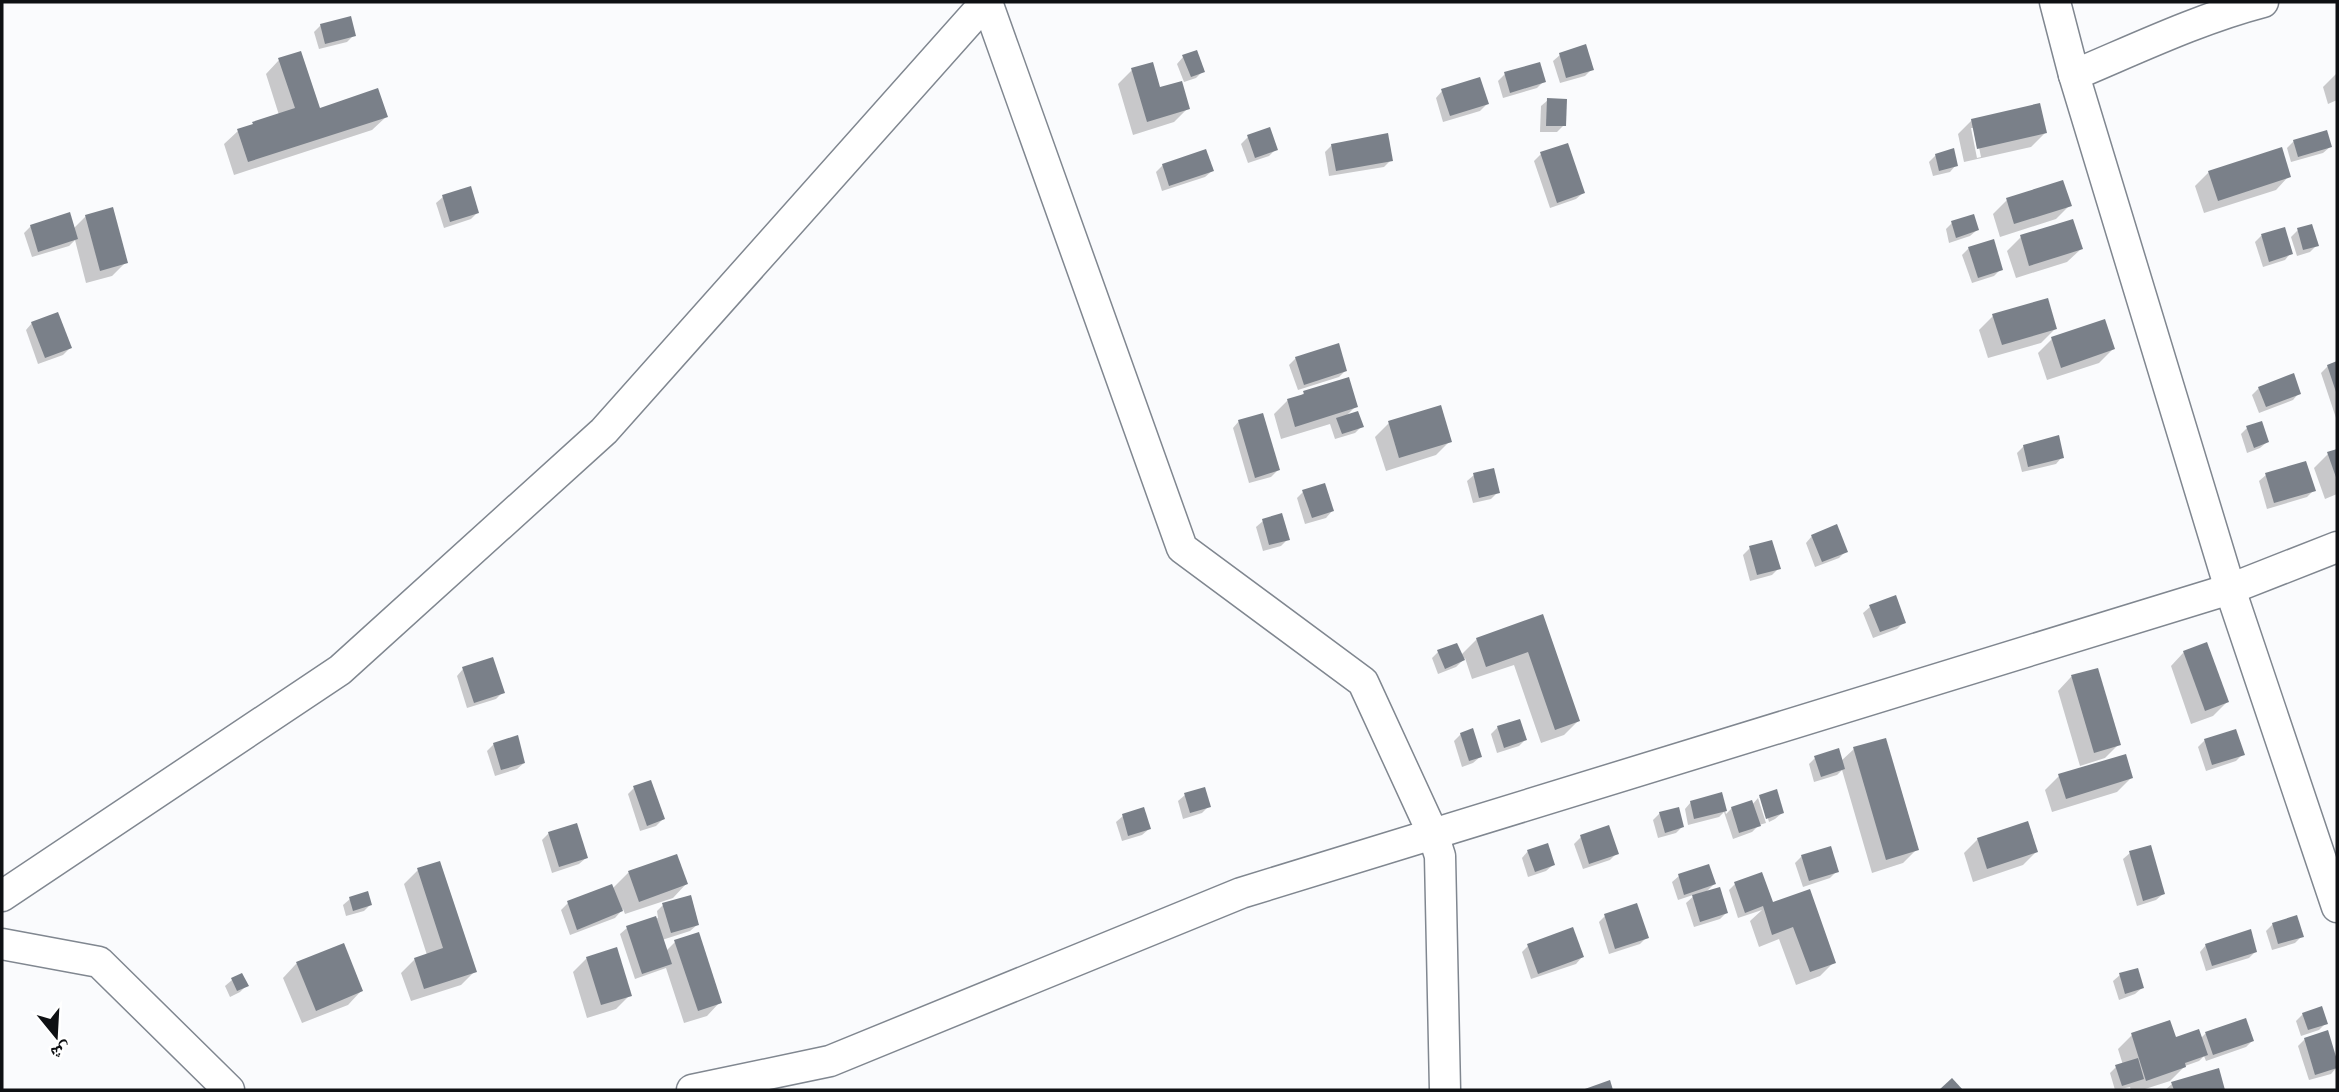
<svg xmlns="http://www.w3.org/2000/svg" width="2339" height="1092" viewBox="0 0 2339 1092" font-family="'Work Sans','Noto Naskh Arabic',sans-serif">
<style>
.shadow{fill:#0003;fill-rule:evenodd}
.building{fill:#7a8089}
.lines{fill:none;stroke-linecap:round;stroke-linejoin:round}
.minor-casing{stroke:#808790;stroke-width:33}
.minor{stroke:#fff;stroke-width:30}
</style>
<rect width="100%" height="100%" fill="#fafbfd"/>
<g class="shadow">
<path d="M 321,25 L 354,35 L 347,42 L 319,49 L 314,32 Z"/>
<path d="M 1560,55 L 1592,69 L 1585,76 L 1560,83 L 1553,61 Z"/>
<path d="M 1183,57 L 1203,71 L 1196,78 L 1184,82 L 1177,64 Z"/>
<path d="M 279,60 L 318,110 L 386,117 L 372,130 L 234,175 L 224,144 L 238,131 L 279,115 L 266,74 Z"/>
<path d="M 1132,70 L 1159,89 L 1188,108 L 1174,122 L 1133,135 L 1118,84 Z"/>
<path d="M 2337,73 L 2337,100 L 2328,104 L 2323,87 Z"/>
<path d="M 1505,74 L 1544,81 L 1537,88 L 1503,98 L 1498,81 Z"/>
<path d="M 1442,91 L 1487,104 L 1480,111 L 1443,122 L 1436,98 Z"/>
<path d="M 1548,100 L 1564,125 L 1557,132 L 1540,132 L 1541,106 Z"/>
<path d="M 1972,120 L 2045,133 L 2031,147 L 1964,162 L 1958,134 ZM 1971,128 L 1975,128 L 1981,157 L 1977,158 Z"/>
<path d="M 1248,137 L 1276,149 L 1269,156 L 1248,163 L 1241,144 Z"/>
<path d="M 2294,141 L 2330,147 L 2323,153 L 2291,162 L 2287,148 Z"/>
<path d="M 1332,145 L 1391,160 L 1384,167 L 1329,176 L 1325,152 Z"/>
<path d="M 1567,145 L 1583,193 L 1576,199 L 1550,208 L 1534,161 L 1541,154 Z"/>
<path d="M 1936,155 L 1956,165 L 1950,172 L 1933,176 L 1929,162 Z"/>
<path d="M 1163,165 L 1212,171 L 1205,177 L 1162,191 L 1156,172 Z"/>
<path d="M 2209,172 L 2289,176 L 2276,190 L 2204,213 L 2195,186 Z"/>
<path d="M 2062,182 L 2070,205 L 2056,219 L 2000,237 L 1993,214 L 2007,200 Z"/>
<path d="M 443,197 L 477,213 L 471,219 L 444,228 L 436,203 Z"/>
<path d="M 86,216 L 126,262 L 112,276 L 86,283 L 75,240 L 69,246 L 32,257 L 24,233 L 31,226 L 73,229 Z"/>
<path d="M 1952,223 L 1977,230 L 1970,236 L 1949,243 L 1946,229 Z"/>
<path d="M 2283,229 L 2291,253 L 2285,260 L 2263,267 L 2255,242 L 2261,236 Z"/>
<path d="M 2298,230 L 2317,245 L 2310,252 L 2297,256 L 2291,237 Z"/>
<path d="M 2021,237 L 2081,249 L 2067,262 L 2016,278 L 2007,251 Z"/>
<path d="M 1969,248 L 2001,269 L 1994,276 L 1972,283 L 1962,255 Z"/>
<path d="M 1993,316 L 2055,329 L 2041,343 L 1988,358 L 1979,330 Z"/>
<path d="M 32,323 L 70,348 L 63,355 L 38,364 L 26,330 Z"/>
<path d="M 2052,339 L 2113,349 L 2099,363 L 2047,380 L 2038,353 Z"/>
<path d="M 1296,358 L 1345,371 L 1339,377 L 1298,390 L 1289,365 Z"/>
<path d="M 2337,363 L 2337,421 L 2321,373 L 2328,366 Z"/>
<path d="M 2259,388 L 2299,393 L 2293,400 L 2259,413 L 2252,395 Z"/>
<path d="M 1304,393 L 1356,406 L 1345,417 L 1362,426 L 1355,433 L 1335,439 L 1330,424 L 1281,439 L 1274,414 L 1288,400 L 1299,397 Z"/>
<path d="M 1239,421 L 1278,470 L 1271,477 L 1249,483 L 1233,428 Z"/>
<path d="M 1389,423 L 1450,441 L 1436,455 L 1386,471 L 1375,437 Z"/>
<path d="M 2247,428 L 2267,442 L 2260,448 L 2247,453 L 2241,434 Z"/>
<path d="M 2024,446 L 2062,457 L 2056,464 L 2022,472 L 2017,453 Z"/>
<path d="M 2337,450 L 2337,494 L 2325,499 L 2314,468 L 2328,454 Z"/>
<path d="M 1474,475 L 1498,492 L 1491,499 L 1473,503 L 1467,481 Z"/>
<path d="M 2266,475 L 2314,490 L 2307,497 L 2267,509 L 2259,481 Z"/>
<path d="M 1303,492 L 1332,511 L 1326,518 L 1305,524 L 1297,498 Z"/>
<path d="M 1263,521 L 1288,539 L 1281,546 L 1263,551 L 1256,527 Z"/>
<path d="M 1812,536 L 1846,551 L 1839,558 L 1815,567 L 1806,543 Z"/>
<path d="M 1750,548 L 1779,568 L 1772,575 L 1750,581 L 1743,555 Z"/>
<path d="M 1870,607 L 1904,622 L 1897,629 L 1873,638 L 1863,613 Z"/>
<path d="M 1542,616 L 1578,721 L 1564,735 L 1541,743 L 1514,665 L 1472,679 L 1465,658 L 1456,667 L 1438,674 L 1432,658 L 1438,652 L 1461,655 L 1477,639 Z"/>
<path d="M 2184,652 L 2227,702 L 2213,716 L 2191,724 L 2171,666 Z"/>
<path d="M 463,669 L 503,692 L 496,699 L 467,708 L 457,676 Z"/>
<path d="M 2097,670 L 2119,744 L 2105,758 L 2080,766 L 2058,691 L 2071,677 Z"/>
<path d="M 1498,727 L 1525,740 L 1519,746 L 1497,753 L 1491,734 Z"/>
<path d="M 1461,734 L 1480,757 L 1473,763 L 1462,767 L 1454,741 Z"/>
<path d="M 1884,740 L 1917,849 L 1903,863 L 1872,873 L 1842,770 L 1837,775 L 1814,782 L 1809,764 L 1815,758 L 1841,761 L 1854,749 Z"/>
<path d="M 2205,740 L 2243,754 L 2236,761 L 2206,771 L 2198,747 Z"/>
<path d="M 494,744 L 524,763 L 517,769 L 495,776 L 487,751 Z"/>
<path d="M 2059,776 L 2131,778 L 2117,792 L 2052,812 L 2045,790 Z"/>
<path d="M 634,788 L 663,819 L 656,826 L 640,831 L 628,794 Z"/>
<path d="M 1185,795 L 1209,806 L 1202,813 L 1183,819 L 1178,801 Z"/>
<path d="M 1721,795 L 1726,814 L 1732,808 L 1752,805 L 1758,798 L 1766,823 L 1759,825 L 1752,832 L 1733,839 L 1724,812 L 1719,817 L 1688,825 L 1685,809 L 1691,802 Z"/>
<path d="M 1760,797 L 1782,813 L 1775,819 L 1769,822 L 1762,798 L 1759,798 Z"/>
<path d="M 1660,813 L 1682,827 L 1676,833 L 1658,838 L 1653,820 Z"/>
<path d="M 1123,816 L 1149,829 L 1142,835 L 1122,841 L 1116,822 Z"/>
<path d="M 549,833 L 586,858 L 579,864 L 552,873 L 542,840 Z"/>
<path d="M 1581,837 L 1617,853 L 1610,860 L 1583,869 L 1574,844 Z"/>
<path d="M 1978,839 L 2036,852 L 2023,865 L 1973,882 L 1964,853 Z"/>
<path d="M 1528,851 L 1553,865 L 1546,871 L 1528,877 L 1522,858 Z"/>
<path d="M 2130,853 L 2163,894 L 2156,900 L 2137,906 L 2123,859 Z"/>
<path d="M 676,856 L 686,884 L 673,898 L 625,914 L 623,909 L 615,918 L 570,935 L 561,910 L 568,903 L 611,886 L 612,889 L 628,873 Z"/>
<path d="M 1802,856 L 1837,871 L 1830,878 L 1803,887 L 1795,863 Z"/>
<path d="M 1708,866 L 1714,884 L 1704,894 L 1726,913 L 1720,919 L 1694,927 L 1686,903 L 1696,894 L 1678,900 L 1672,882 L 1679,876 Z"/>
<path d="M 418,870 L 475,971 L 461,985 L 411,1001 L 401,973 L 415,959 L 427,955 L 404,884 Z"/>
<path d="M 1735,884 L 1772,905 L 1834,962 L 1820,976 L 1796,985 L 1779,939 L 1759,947 L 1750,921 L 1762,910 L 1738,918 L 1729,890 Z"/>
<path d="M 350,899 L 370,905 L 364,911 L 346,916 L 343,905 Z"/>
<path d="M 663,905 L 697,925 L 690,931 L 662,940 L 666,951 L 675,942 L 720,1002 L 707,1016 L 684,1023 L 666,968 L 635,979 L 620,934 L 627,928 L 658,918 L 657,911 Z"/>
<path d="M 1605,916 L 1647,937 L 1640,944 L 1609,954 L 1599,922 Z"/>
<path d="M 2273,924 L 2302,936 L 2295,943 L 2272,950 L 2266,931 Z"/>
<path d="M 343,945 L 361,991 L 348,1005 L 302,1023 L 283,978 L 296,964 Z"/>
<path d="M 2206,945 L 2256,951 L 2249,958 L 2206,971 L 2200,952 Z"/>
<path d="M 1528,946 L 1582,957 L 1576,964 L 1531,979 L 1522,952 Z"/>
<path d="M 587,958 L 630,995 L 616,1009 L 587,1018 L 573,972 Z"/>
<path d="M 241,975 L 246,986 L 240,992 L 230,997 L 225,986 L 232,980 Z"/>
<path d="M 2120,975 L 2142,988 L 2135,994 L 2119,1000 L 2113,981 Z"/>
<path d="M 2303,1014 L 2326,1023 L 2319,1030 L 2301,1036 L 2296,1021 Z"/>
<path d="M 2245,1020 L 2252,1041 L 2246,1047 L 2206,1061 L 2204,1056 L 2199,1061 L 2185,1066 L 2170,1081 L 2142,1090 L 2131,1090 L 2130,1087 L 2115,1090 L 2110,1073 L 2116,1067 L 2123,1065 L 2118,1049 L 2132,1035 L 2175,1040 L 2200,1039 L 2205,1034 Z"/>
<path d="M 2327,1032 L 2337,1067 L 2331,1074 L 2309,1080 L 2298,1046 L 2305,1039 Z"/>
<path d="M 2217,1070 L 2224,1090 L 2165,1090 L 2172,1084 Z"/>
</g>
<g class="building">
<path d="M 351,16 L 356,36 L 325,44 L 320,24 Z"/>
<path d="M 1586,44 L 1594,70 L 1566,78 L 1559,53 Z"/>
<path d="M 1197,50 L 1205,72 L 1191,77 L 1182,55 Z"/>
<path d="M 301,51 L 320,108 L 378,88 L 388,117 L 248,162 L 237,129 L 253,124 L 252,122 L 295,108 L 278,58 Z"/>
<path d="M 1153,62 L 1160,87 L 1182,81 L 1190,109 L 1147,122 L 1131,68 Z"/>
<path d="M 1540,62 L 1546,82 L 1510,93 L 1504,72 Z"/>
<path d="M 1480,77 L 1489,104 L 1450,116 L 1441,89 Z"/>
<path d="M 1547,98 L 1567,99 L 1566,126 L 1546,126 Z"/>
<path d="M 2040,103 L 2047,133 L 1977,149 L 1971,119 Z"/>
<path d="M 1270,127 L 1278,150 L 1255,158 L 1247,135 Z"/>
<path d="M 2327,130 L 2332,147 L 2298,157 L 2293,140 Z"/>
<path d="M 1388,133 L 1393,161 L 1336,171 L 1331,144 Z"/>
<path d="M 1568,143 L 1585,193 L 1557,203 L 1540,152 Z"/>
<path d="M 2282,147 L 2291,177 L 2218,201 L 2208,171 Z"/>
<path d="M 1954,148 L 1958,166 L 1939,171 L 1935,154 Z"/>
<path d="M 1206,149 L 1214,171 L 1169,186 L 1162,164 Z"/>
<path d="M 2063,180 L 2072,206 L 2014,224 L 2006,198 Z"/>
<path d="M 471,186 L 479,213 L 450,222 L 442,195 Z"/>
<path d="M 113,207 L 128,263 L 100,271 L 85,215 Z"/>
<path d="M 70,212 L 78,239 L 38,252 L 30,225 Z"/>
<path d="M 1974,214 L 1979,230 L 1956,238 L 1951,221 Z"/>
<path d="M 2073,219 L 2083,249 L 2029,266 L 2020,235 Z"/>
<path d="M 2312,224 L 2319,246 L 2303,250 L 2297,228 Z"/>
<path d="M 2285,227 L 2293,254 L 2269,262 L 2261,234 Z"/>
<path d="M 1994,239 L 2003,270 L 1978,278 L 1968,247 Z"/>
<path d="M 2048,298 L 2057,329 L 2002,345 L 1992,314 Z"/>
<path d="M 58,312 L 72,348 L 45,358 L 31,322 Z"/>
<path d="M 2105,319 L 2115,349 L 2061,368 L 2051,337 Z"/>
<path d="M 1339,343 L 1347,371 L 1304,385 L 1295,357 Z"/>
<path d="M 2337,361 L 2337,395 L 2327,365 Z"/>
<path d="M 2294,373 L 2301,394 L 2266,407 L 2258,387 Z"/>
<path d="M 1349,377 L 1358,407 L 1295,427 L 1287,399 L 1304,394 L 1303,391 Z"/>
<path d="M 1441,405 L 1452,442 L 1399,458 L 1388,421 Z"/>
<path d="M 1358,411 L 1364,427 L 1342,434 L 1336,418 Z"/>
<path d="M 1263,413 L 1280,470 L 1255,478 L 1238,420 Z"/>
<path d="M 2262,421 L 2269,442 L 2254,448 L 2246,426 Z"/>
<path d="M 2059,435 L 2064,458 L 2028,467 L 2023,445 Z"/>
<path d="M 2337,449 L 2337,480 L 2327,452 Z"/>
<path d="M 2306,461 L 2316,491 L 2274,503 L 2265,473 Z"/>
<path d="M 1494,468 L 1500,493 L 1479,498 L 1473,473 Z"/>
<path d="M 1325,483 L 1334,511 L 1312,518 L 1302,490 Z"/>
<path d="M 1282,513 L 1290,540 L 1269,545 L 1262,519 Z"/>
<path d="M 1837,524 L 1848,552 L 1822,562 L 1811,535 Z"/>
<path d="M 1772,540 L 1781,569 L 1757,575 L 1749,546 Z"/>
<path d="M 1896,595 L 1906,623 L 1880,632 L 1869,605 Z"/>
<path d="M 1543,614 L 1580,721 L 1555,730 L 1528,652 L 1486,667 L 1476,638 Z"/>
<path d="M 2207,642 L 2229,702 L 2205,711 L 2183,651 Z"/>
<path d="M 1457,643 L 1465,660 L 1445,669 L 1437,650 Z"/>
<path d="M 493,657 L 505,693 L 474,703 L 462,667 Z"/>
<path d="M 2098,668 L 2121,745 L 2094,753 L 2071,675 Z"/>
<path d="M 1520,719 L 1527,740 L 1504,748 L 1497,726 Z"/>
<path d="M 1473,728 L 1482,757 L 1469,761 L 1460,733 Z"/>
<path d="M 2236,729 L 2245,755 L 2212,765 L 2204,739 Z"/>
<path d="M 518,735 L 525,763 L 501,770 L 493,743 Z"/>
<path d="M 1886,738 L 1919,850 L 1886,860 L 1853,747 Z"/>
<path d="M 1839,748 L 1845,769 L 1821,777 L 1814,756 Z"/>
<path d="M 2126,754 L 2133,778 L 2066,799 L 2058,774 Z"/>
<path d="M 651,780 L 665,819 L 647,826 L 633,786 Z"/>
<path d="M 1205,787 L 1211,807 L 1190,813 L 1184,793 Z"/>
<path d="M 1777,789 L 1784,813 L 1766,819 L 1759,795 Z"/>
<path d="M 1722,792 L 1727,811 L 1694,819 L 1690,801 Z"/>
<path d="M 1752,800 L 1761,826 L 1739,833 L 1731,807 Z"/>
<path d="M 1144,807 L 1151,829 L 1128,836 L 1122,814 Z"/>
<path d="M 1679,807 L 1684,827 L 1665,833 L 1659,812 Z"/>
<path d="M 2028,821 L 2038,852 L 1987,869 L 1977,838 Z"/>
<path d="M 577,823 L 588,858 L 559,867 L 548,832 Z"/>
<path d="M 1609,825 L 1619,854 L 1589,864 L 1580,835 Z"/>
<path d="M 1548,843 L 1555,865 L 1535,872 L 1527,850 Z"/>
<path d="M 2151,845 L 2165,894 L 2143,901 L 2129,851 Z"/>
<path d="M 1831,846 L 1839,872 L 1809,881 L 1801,855 Z"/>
<path d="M 677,854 L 688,884 L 639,902 L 628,871 Z"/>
<path d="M 440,861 L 477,972 L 424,989 L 414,958 L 443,948 L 417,868 Z"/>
<path d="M 1709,864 L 1716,884 L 1684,895 L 1678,874 Z"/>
<path d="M 1762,872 L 1773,902 L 1810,889 L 1836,963 L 1810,972 L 1793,927 L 1772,935 L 1763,906 L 1745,913 L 1734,882 Z"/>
<path d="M 612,884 L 623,911 L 577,930 L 567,901 Z"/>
<path d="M 1720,887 L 1728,913 L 1700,922 L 1692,895 Z"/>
<path d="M 368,891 L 372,905 L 353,911 L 349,897 Z"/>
<path d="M 691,895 L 699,925 L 671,933 L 662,903 Z"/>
<path d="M 1637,903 L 1649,938 L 1615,949 L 1604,914 Z"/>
<path d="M 2297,915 L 2304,937 L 2278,944 L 2272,923 Z"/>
<path d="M 656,916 L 672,964 L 642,974 L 626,926 Z"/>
<path d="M 1573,927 L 1584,957 L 1538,974 L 1527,944 Z"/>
<path d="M 2251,929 L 2257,952 L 2212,966 L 2205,944 Z"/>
<path d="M 699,932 L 722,1003 L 698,1011 L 674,940 Z"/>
<path d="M 344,943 L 363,991 L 316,1011 L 296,962 Z"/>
<path d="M 617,947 L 632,996 L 601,1005 L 586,957 Z"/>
<path d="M 2138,968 L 2144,988 L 2125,994 L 2119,973 Z"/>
<path d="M 242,973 L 249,986 L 237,991 L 231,978 Z"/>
<path d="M 2322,1006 L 2328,1024 L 2308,1030 L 2302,1013 Z"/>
<path d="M 2246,1018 L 2254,1041 L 2213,1055 L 2205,1032 Z"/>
<path d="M 2170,1020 L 2176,1037 L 2199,1029 L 2208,1055 L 2185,1063 L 2186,1067 L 2146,1081 L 2131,1033 Z"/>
<path d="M 2328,1030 L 2337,1060 L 2337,1068 L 2315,1075 L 2304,1038 Z"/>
<path d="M 2138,1058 L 2144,1079 L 2122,1086 L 2115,1065 Z"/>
<path d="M 2219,1068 L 2225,1090 L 2174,1090 L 2171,1082 Z"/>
<path d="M 1952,1078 L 1963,1090 L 1939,1090 Z"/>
<path d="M 1610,1080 L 1613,1090 L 1582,1090 Z"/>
</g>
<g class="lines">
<defs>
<g id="minor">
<path d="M 987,2 L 1182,548 L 1363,682 L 1433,834 L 1440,856 L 1445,1090"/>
<path d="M 2055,2 L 2074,75 L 2230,589 L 2337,907"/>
<path d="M 2074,75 C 2136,49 2198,19 2263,2"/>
<path d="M 2,896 L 340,670 L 604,431 L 986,2"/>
<path d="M 2,944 L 99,962 L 229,1090"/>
<path d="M 692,1090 L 830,1061 L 1241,893 L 2230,589 L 2337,547"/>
</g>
</defs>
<use href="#minor" class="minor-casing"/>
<use href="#minor" class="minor"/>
</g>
<rect width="2339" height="1092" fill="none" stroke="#0e1013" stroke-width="7"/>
<g transform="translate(56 1036) rotate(162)" stroke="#ffffff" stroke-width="5" paint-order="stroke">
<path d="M0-5L12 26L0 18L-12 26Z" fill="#0e1013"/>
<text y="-10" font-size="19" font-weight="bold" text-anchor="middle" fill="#0e1013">ش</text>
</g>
</svg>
